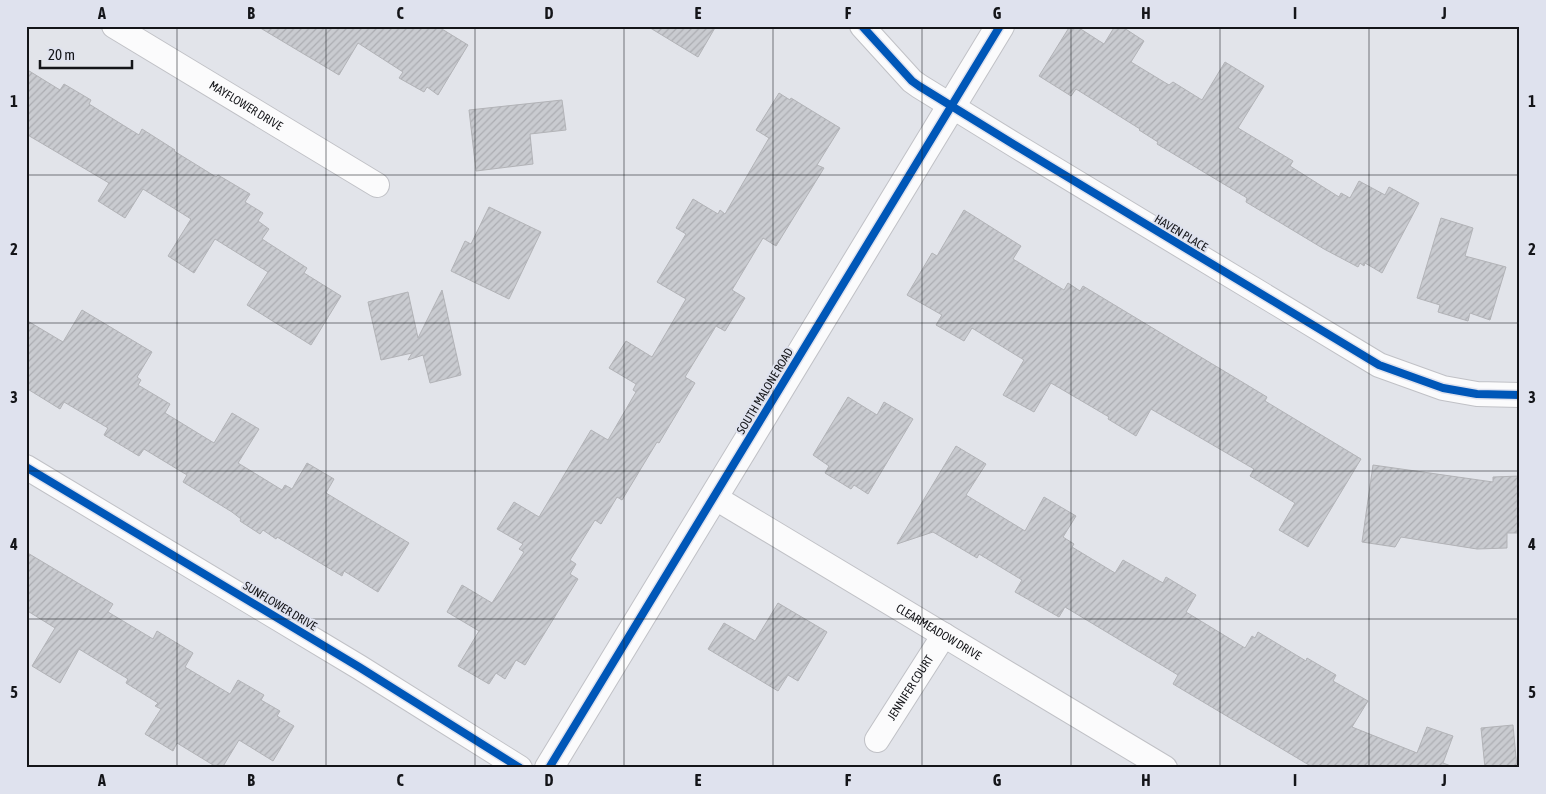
<svg xmlns="http://www.w3.org/2000/svg" width="1546" height="794" viewBox="0 0 1546 794" font-family="'Asap Condensed',sans-serif">
<style>
.building{fill:url(#building-hatch);stroke:#b2b3b7}
.lines{fill:none;stroke-linecap:round;stroke-linejoin:round}
.minor-casing{stroke:#c0c1c6;stroke-width:26}
.tertiary-casing{stroke:#c0c1c6;stroke-width:30}
.minor{stroke:#fbfbfc;stroke-width:24}
.tertiary{stroke:#fbfbfc;stroke-width:28}
.cycleway-casing{stroke:#dfe2ee;stroke-width:11}
.cycleway{stroke:#0057b8;stroke-width:8}
.grid{fill:none;stroke:#141519;stroke-width:1;stroke-opacity:0.55}
.labels{text-anchor:middle;dominant-baseline:central;stroke-width:4;stroke-linejoin:round;paint-order:stroke}
.street-label{font-size:12px;fill:#141519;stroke:#dfe2ee}
.neatline{fill:none;stroke:#141519;stroke-width:2}
.grid-label{font-size:16px;text-anchor:middle;font-weight:bold;fill:#141519}
</style>
<defs>
<pattern id="building-hatch" width="6" height="6" patternUnits="userSpaceOnUse" patternTransform="scale(1.25)"><rect width="6" height="6" fill="#c9cbd0"/><path d="M-1 1l2-2M0 6l6-6M5 7l2-2" fill="none" stroke="#acadb2"/></pattern>
</defs>
<rect width="100%" height="100%" fill="#e2e4ea"/>
<g class="building">
<path d="M 257,26 L 437,26 L 468,45 L 438,95 L 427,87 L 424,92 L 399,78 L 403,72 L 358,43 L 339,75 Z"/>
<path d="M 647,26 L 716,26 L 698,57 Z"/>
<path d="M 1070,26 L 1076,26 L 1104,44 L 1115,26 L 1121,26 L 1144,41 L 1131,62 L 1169,85 L 1173,82 L 1202,100 L 1225,62 L 1264,86 L 1238,128 L 1293,161 L 1290,166 L 1339,197 L 1341,193 L 1350,198 L 1359,181 L 1385,195 L 1389,187 L 1419,203 L 1382,273 L 1365,263 L 1364,266 L 1360,263 L 1358,267 L 1324,249 L 1246,202 L 1247,198 L 1157,144 L 1158,142 L 1139,130 L 1140,129 L 1076,89 L 1071,96 L 1039,76 Z"/>
<path d="M 26,69 L 60,90 L 64,84 L 91,100 L 89,104 L 139,135 L 142,129 L 175,150 L 174,151 L 216,177 L 218,175 L 250,194 L 245,202 L 263,213 L 258,221 L 269,229 L 262,239 L 307,268 L 304,273 L 341,296 L 311,345 L 247,305 L 268,272 L 215,239 L 194,273 L 168,256 L 191,219 L 143,189 L 125,218 L 98,201 L 109,183 L 26,134 Z"/>
<path d="M 779,93 L 790,100 L 791,98 L 840,128 L 817,165 L 824,168 L 776,246 L 763,238 L 732,290 L 745,298 L 725,331 L 716,326 L 685,377 L 695,383 L 659,443 L 657,442 L 622,500 L 617,497 L 601,524 L 595,520 L 570,560 L 576,564 L 570,574 L 578,579 L 525,665 L 516,660 L 505,679 L 496,673 L 489,684 L 458,666 L 479,631 L 447,612 L 462,585 L 492,603 L 524,552 L 519,549 L 523,544 L 497,529 L 514,502 L 539,517 L 591,430 L 608,440 L 636,392 L 633,390 L 636,384 L 609,368 L 626,341 L 652,357 L 686,299 L 657,282 L 686,234 L 676,228 L 693,199 L 718,214 L 720,210 L 725,214 L 769,138 L 756,130 Z"/>
<path d="M 562,100 L 566,130 L 530,134 L 533,164 L 476,171 L 469,110 Z"/>
<path d="M 489,207 L 541,232 L 509,299 L 451,271 L 465,241 L 471,244 Z"/>
<path d="M 964,210 L 1021,246 L 1013,259 L 1064,290 L 1068,283 L 1080,291 L 1083,286 L 1267,397 L 1265,401 L 1361,459 L 1308,547 L 1279,530 L 1295,503 L 1250,476 L 1254,469 L 1151,409 L 1136,436 L 1108,419 L 1109,417 L 1051,383 L 1034,412 L 1003,395 L 1024,360 L 972,328 L 964,341 L 936,325 L 942,315 L 907,295 L 932,253 L 937,256 Z"/>
<path d="M 1441,218 L 1473,228 L 1465,256 L 1506,267 L 1490,320 L 1470,313 L 1468,321 L 1438,312 L 1440,305 L 1417,298 Z"/>
<path d="M 442,290 L 461,375 L 430,383 L 423,355 L 408,360 L 412,353 L 381,360 L 368,302 L 408,292 L 418,338 Z"/>
<path d="M 82,310 L 152,352 L 137,377 L 141,380 L 138,385 L 170,404 L 165,413 L 214,443 L 232,413 L 259,429 L 238,463 L 282,490 L 285,485 L 292,489 L 307,463 L 334,479 L 326,493 L 409,543 L 378,592 L 344,571 L 342,576 L 277,537 L 276,539 L 263,530 L 260,534 L 240,521 L 241,519 L 232,512 L 183,482 L 187,475 L 144,449 L 139,456 L 104,435 L 108,428 L 64,402 L 60,409 L 26,388 L 26,320 L 63,342 Z"/>
<path d="M 848,397 L 877,415 L 884,402 L 913,419 L 868,494 L 854,485 L 851,489 L 825,473 L 829,466 L 813,455 Z"/>
<path d="M 956,446 L 986,464 L 966,495 L 1025,531 L 1044,497 L 1076,516 L 1063,537 L 1074,544 L 1072,547 L 1115,573 L 1123,560 L 1163,583 L 1166,577 L 1196,595 L 1186,612 L 1245,648 L 1252,636 L 1255,638 L 1258,632 L 1306,661 L 1307,658 L 1336,675 L 1333,681 L 1368,701 L 1352,727 L 1417,753 L 1427,727 L 1453,736 L 1443,763 L 1451,766 L 1451,768 L 1314,768 L 1173,684 L 1178,675 L 1065,607 L 1059,617 L 1015,592 L 1022,580 L 979,554 L 977,558 L 933,532 L 897,544 Z"/>
<path d="M 1373,465 L 1493,482 L 1493,477 L 1520,476 L 1520,533 L 1507,533 L 1507,548 L 1477,549 L 1401,537 L 1395,547 L 1362,542 Z"/>
<path d="M 26,552 L 113,604 L 108,612 L 153,639 L 157,631 L 193,653 L 185,667 L 230,694 L 238,680 L 264,695 L 261,700 L 280,711 L 277,716 L 294,726 L 273,761 L 239,740 L 222,768 L 218,768 L 177,743 L 173,751 L 145,734 L 161,709 L 155,706 L 158,703 L 126,683 L 128,679 L 79,649 L 60,683 L 32,666 L 55,628 L 26,610 Z"/>
<path d="M 778,603 L 827,632 L 798,681 L 788,675 L 778,691 L 708,649 L 724,623 L 755,641 Z"/>
<path d="M 1513,725 L 1517,768 L 1485,768 L 1481,728 Z"/>
</g>
<g class="lines">
<defs>
<g id="minor">
<path id="s1" d="M 114,26 L 377,185"/>
<path d="M 862,26 L 912,81 L 919,86 L 1018,147 L 1379,365 L 1443,388 L 1477,394 L 1520,395"/>
<path d="M 26,467 L 359,667 L 520,768"/>
<path id="s2" d="M 714,497 L 1165,768"/>
<path id="s3" d="M 877,740 L 944,635"/>
</g>
<path id="tertiary" d="M 549,768 L 1000,26"/>
</defs>
<use href="#minor" class="minor-casing"/>
<use href="#tertiary" class="tertiary-casing"/>
<use href="#minor" class="minor"/>
<use href="#tertiary" class="tertiary"/>
<defs>
<g id="cycleway">
<path d="M 862,26 L 912,81 L 919,86 L 1018,147 L 1379,365 L 1443,388 L 1477,394 L 1520,395"/>
<path d="M 26,467 L 359,667 L 520,768"/>
<path d="M 549,768 L 1000,26"/>
</g>
</defs>
<use href="#cycleway" class="cycleway-casing"/>
<use href="#cycleway" class="cycleway"/>
</g>
<path class="grid" d="M 177,26 L 177,768M 326,26 L 326,768M 475,26 L 475,768M 624,26 L 624,768M 773,26 L 773,768M 922,26 L 922,768M 1071,26 L 1071,768M 1220,26 L 1220,768M 1369,26 L 1369,768M 26,175 L 1520,175M 26,323 L 1520,323M 26,471 L 1520,471M 26,619 L 1520,619"/>
<g class="labels">
<g class="street-label">
<text stroke="none"><textPath href="#s1" startOffset="154">MAYFLOWER DRIVE</textPath></text>
<text transform="translate(1181 233) rotate(31)">HAVEN PLACE</text>
<text transform="translate(765 391) rotate(-59)">SOUTH MALONE ROAD</text>
<text transform="translate(280 606) rotate(31)">SUNFLOWER DRIVE</text>
<text stroke="none"><textPath href="#s2" startOffset="262">CLEARMEADOW DRIVE</textPath></text>
<text stroke="none"><textPath href="#s3" startOffset="62">JENNIFER COURT</textPath></text>
</g>
</g>
<rect width="1546" height="794" fill="none" stroke="#dfe2ee" stroke-width="55"/>
<path d="M40 60v8h92v-8" fill="none" stroke="#141519" stroke-width="2.5"/>
<text x="48" y="60" font-size="15" fill="#141519" stroke="#dfe2ee" stroke-width="4" paint-order="stroke">20 m</text>
<rect x="28" y="28" width="1490" height="738" class="neatline"/>
<g class="grid-label">
<text x="102" y="19">A</text>
<text x="251" y="19">B</text>
<text x="400" y="19">C</text>
<text x="549" y="19">D</text>
<text x="698" y="19">E</text>
<text x="848" y="19">F</text>
<text x="997" y="19">G</text>
<text x="1146" y="19">H</text>
<text x="1295" y="19">I</text>
<text x="1444" y="19">J</text>
<text x="14" y="107">1</text>
<text x="1532" y="107">1</text>
<text x="14" y="255">2</text>
<text x="1532" y="255">2</text>
<text x="14" y="403">3</text>
<text x="1532" y="403">3</text>
<text x="14" y="550">4</text>
<text x="1532" y="550">4</text>
<text x="14" y="698">5</text>
<text x="1532" y="698">5</text>
<text x="102" y="786">A</text>
<text x="251" y="786">B</text>
<text x="400" y="786">C</text>
<text x="549" y="786">D</text>
<text x="698" y="786">E</text>
<text x="848" y="786">F</text>
<text x="997" y="786">G</text>
<text x="1146" y="786">H</text>
<text x="1295" y="786">I</text>
<text x="1444" y="786">J</text>
</g>
</svg>
